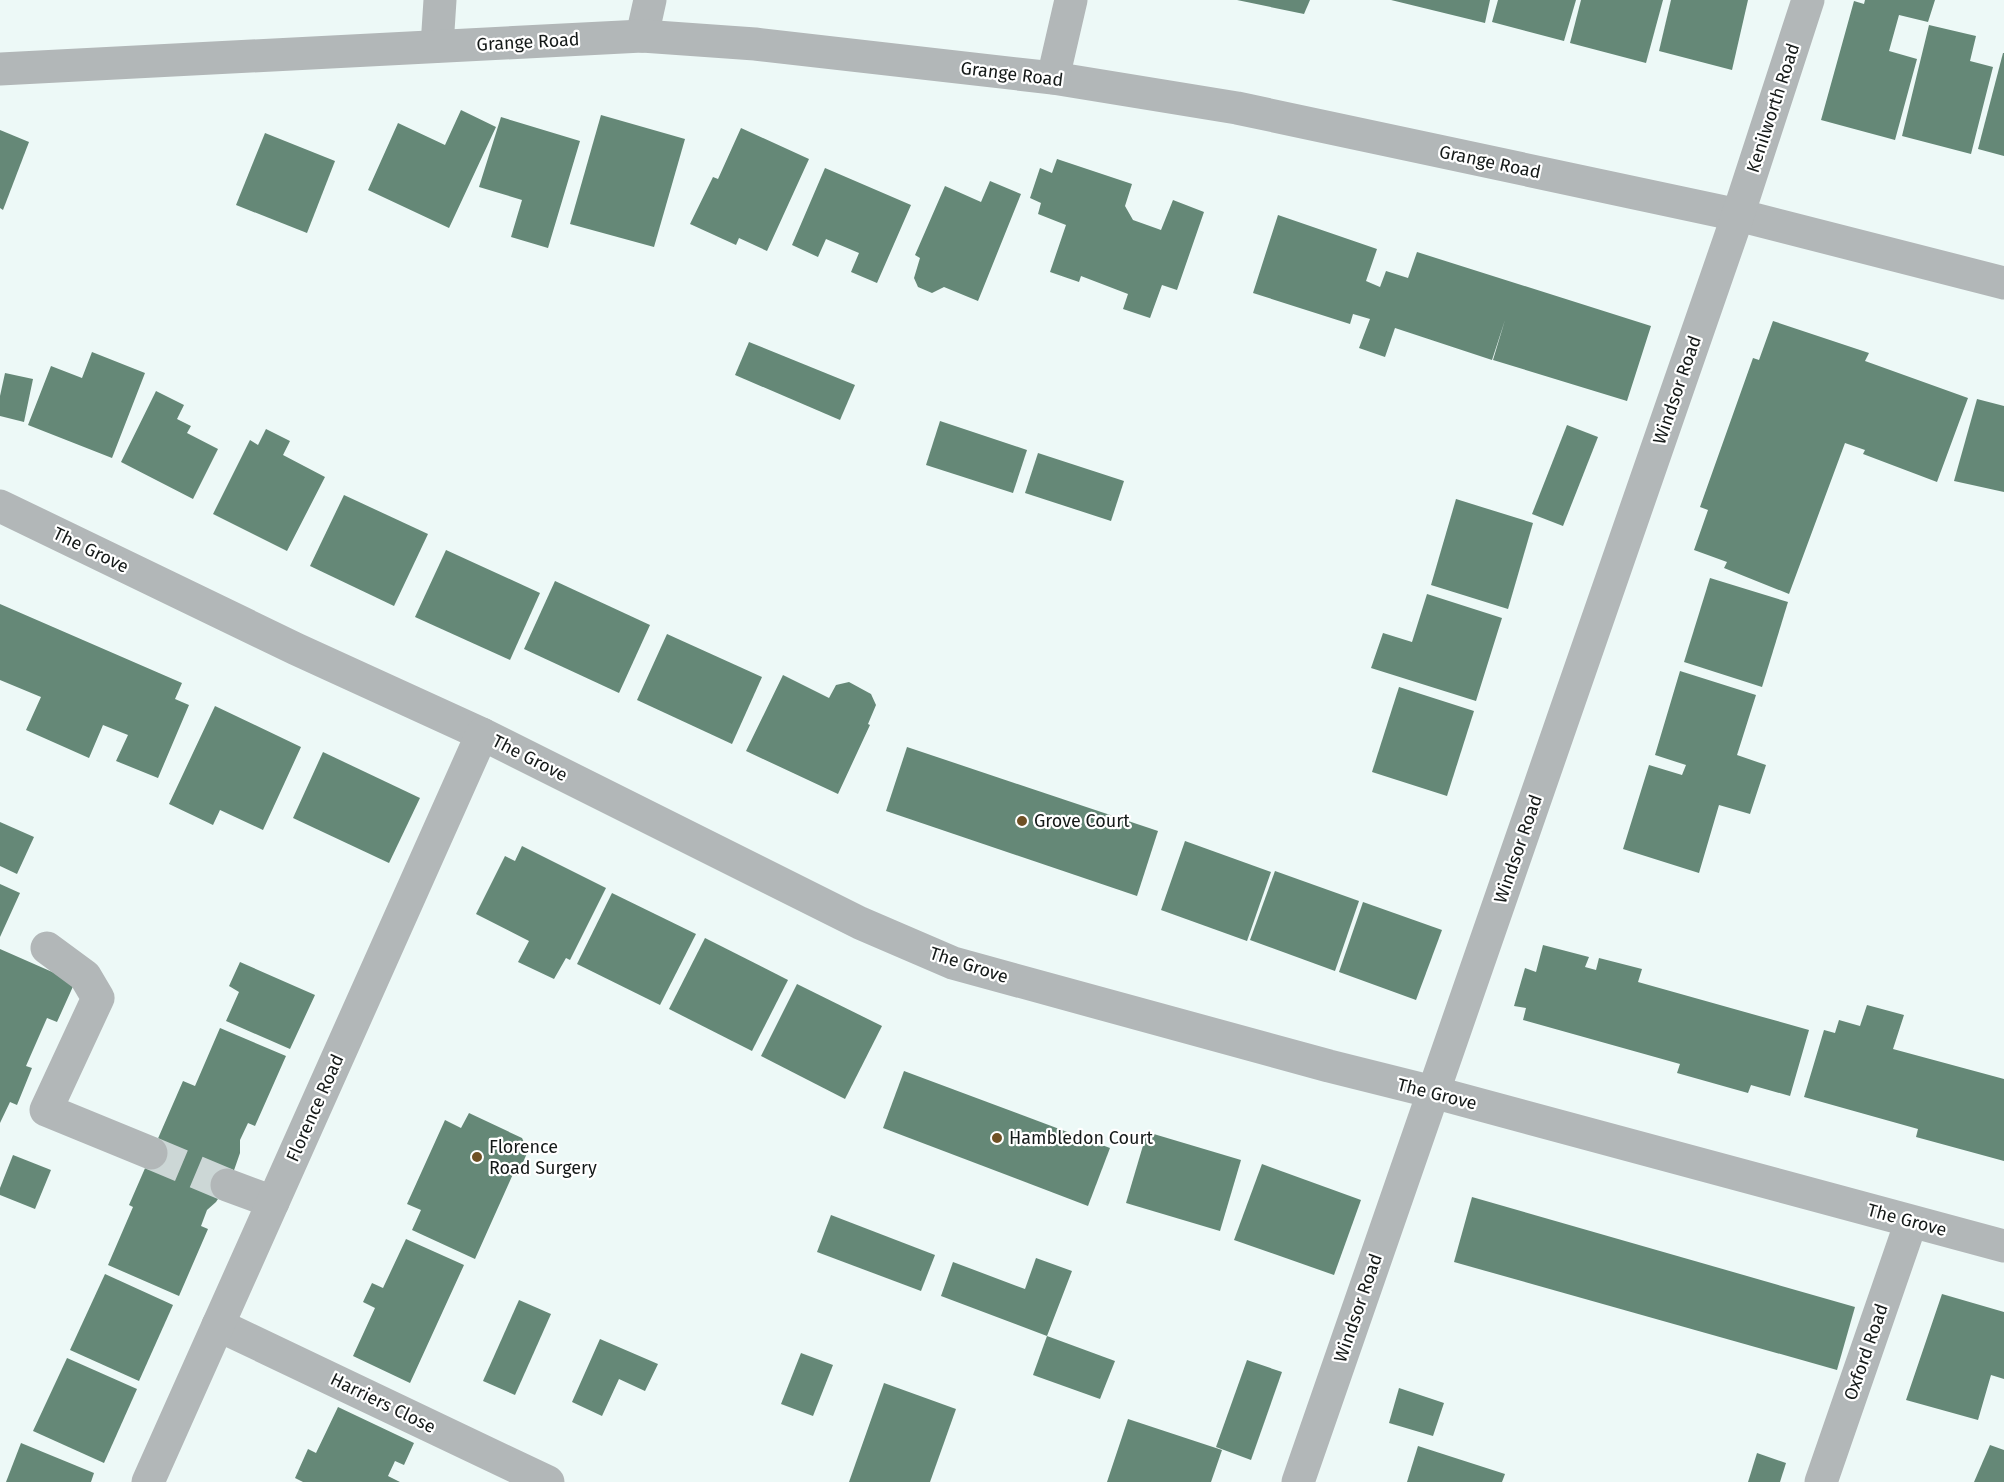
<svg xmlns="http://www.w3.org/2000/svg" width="2004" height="1482" viewBox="0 0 2004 1482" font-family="'Fira Sans',sans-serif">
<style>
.building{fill:#658877}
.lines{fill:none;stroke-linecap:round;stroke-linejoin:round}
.minor-tunnel{stroke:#ccd7d6;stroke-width:33;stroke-dasharray:33 16;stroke-linecap:butt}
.minor{stroke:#b2b7b8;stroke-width:33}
.poi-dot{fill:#6f5125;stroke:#fff;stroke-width:2}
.labels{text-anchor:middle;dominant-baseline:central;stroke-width:4.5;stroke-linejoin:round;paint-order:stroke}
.street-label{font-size:18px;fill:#141918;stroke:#fff}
.poi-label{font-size:18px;fill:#141918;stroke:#fff;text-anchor:start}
</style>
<rect width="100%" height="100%" fill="#edf9f7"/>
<g class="building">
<path d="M 1237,0 L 1310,0 L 1304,14 Z"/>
<path d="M 1391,0 L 1490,0 L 1485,23 Z"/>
<path d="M 1498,0 L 1576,0 L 1564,41 L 1492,22 Z"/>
<path d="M 1581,0 L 1663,0 L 1646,63 L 1570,43 Z"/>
<path d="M 1671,0 L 1748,0 L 1732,70 L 1659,51 Z"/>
<path d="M 1865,0 L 1935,0 L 1928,22 L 1899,15 L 1889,51 L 1917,59 L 1895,140 L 1821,120 L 1854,1 L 1864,4 Z"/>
<path d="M 1929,25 L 1976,36 L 1970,61 L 1993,67 L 1971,154 L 1902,136 Z"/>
<path d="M 2003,53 L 2004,53 L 2004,156 L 1978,149 Z"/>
<path d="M 461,110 L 496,127 L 449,228 L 368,190 L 398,123 L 445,145 Z"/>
<path d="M 601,115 L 685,139 L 654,247 L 570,224 Z"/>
<path d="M 501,117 L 580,141 L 548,248 L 511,237 L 522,200 L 479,187 Z"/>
<path d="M 741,128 L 809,159 L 767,251 L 739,238 L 736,245 L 690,224 L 713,177 L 718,179 Z"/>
<path d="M 0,130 L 29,142 L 3,210 L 0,208 Z"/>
<path d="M 265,133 L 335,161 L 307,233 L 236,205 Z"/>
<path d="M 1057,159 L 1132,184 L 1125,206 L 1133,220 L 1161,230 L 1173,200 L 1204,212 L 1177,290 L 1162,285 L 1150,318 L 1123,309 L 1128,294 L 1081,276 L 1079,282 L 1050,272 L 1066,225 L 1038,214 L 1041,203 L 1030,198 L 1040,168 L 1052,173 Z"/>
<path d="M 825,168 L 911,205 L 877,283 L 851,272 L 859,253 L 826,239 L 818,257 L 792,245 Z"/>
<path d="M 990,181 L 1021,194 L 978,301 L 944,287 L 932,293 L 918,287 L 914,278 L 920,258 L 915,255 L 945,186 L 981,202 Z"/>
<path d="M 1278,215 L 1377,249 L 1366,281 L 1380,287 L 1386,271 L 1408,278 L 1417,252 L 1651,326 L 1627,401 L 1493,360 L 1505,320 L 1492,360 L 1395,328 L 1385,357 L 1359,348 L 1370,319 L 1353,314 L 1350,324 L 1253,293 Z"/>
<path d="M 1773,321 L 1869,353 L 1865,361 L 1968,398 L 1937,482 L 1863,454 L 1865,450 L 1845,443 L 1789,594 L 1724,568 L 1727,562 L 1694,550 L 1708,510 L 1700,507 L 1753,358 L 1759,360 Z"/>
<path d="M 749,342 L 855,385 L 840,420 L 735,375 Z"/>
<path d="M 92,352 L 145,373 L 112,458 L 28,425 L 51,366 L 82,378 Z"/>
<path d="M 5,373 L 33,379 L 24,422 L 0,416 L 0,396 Z"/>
<path d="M 156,391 L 184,405 L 177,419 L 191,426 L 187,433 L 218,449 L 193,499 L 121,462 Z"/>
<path d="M 1977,399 L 2004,406 L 2004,492 L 1954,481 Z"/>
<path d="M 940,421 L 1027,450 L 1013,493 L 926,465 Z"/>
<path d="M 1567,425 L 1598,437 L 1563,526 L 1532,514 Z"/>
<path d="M 266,429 L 290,441 L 283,455 L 325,477 L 287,551 L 213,514 L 250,440 L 258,445 Z"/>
<path d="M 1038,453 L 1124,481 L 1111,521 L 1025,493 Z"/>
<path d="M 344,495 L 428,534 L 394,606 L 310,566 Z"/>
<path d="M 1456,499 L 1533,523 L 1508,609 L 1431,585 Z"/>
<path d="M 446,550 L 540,593 L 510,660 L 415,617 Z"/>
<path d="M 1710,578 L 1788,602 L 1762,687 L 1684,662 Z"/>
<path d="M 555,581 L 650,625 L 619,693 L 524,649 Z"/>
<path d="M 1427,594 L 1502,618 L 1476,701 L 1371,668 L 1383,633 L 1412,642 Z"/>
<path d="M 0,604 L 182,683 L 175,699 L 189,705 L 158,778 L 116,761 L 128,735 L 103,725 L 89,758 L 26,730 L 41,697 L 0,680 Z"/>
<path d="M 667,634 L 762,677 L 732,744 L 637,700 Z"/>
<path d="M 1680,671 L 1756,695 L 1737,755 L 1766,765 L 1750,814 L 1719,805 L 1699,873 L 1623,849 L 1649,765 L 1682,775 L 1686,765 L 1655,755 Z"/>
<path d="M 783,675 L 829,698 L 836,685 L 849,682 L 871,694 L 876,705 L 868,724 L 870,725 L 838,794 L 746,751 Z"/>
<path d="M 1399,687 L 1474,711 L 1447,796 L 1372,772 Z"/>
<path d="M 215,706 L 301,747 L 263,830 L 220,810 L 213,825 L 169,804 Z"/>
<path d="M 907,747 L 1158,831 L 1137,896 L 886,811 Z"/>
<path d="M 323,752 L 420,798 L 389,863 L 293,818 Z"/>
<path d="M 0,822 L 34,837 L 17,874 L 0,866 Z"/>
<path d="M 1185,841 L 1271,872 L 1247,941 L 1161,910 Z"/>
<path d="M 522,846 L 606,888 L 570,960 L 566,958 L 554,979 L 518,962 L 529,941 L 476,914 L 505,856 L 515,861 Z"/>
<path d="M 1275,871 L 1359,901 L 1335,971 L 1250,940 Z"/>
<path d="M 0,884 L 20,893 L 0,937 Z"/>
<path d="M 612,893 L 696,934 L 660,1005 L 577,964 Z"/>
<path d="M 1363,902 L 1442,930 L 1416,1000 L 1339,972 Z"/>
<path d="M 705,938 L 788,980 L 752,1051 L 669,1009 Z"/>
<path d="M 1543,945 L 1589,957 L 1585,967 L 1596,970 L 1599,958 L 1642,969 L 1638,982 L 1809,1030 L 1790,1096 L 1751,1085 L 1748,1093 L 1677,1073 L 1680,1064 L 1523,1020 L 1526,1008 L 1514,1006 L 1525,968 L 1536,972 Z"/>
<path d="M 0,949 L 75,982 L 57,1022 L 47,1018 L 26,1066 L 32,1068 L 17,1105 L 10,1102 L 0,1123 Z"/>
<path d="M 240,962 L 315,995 L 290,1049 L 226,1021 L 239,992 L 229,986 Z"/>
<path d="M 797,984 L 882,1026 L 845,1099 L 761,1056 Z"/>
<path d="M 1867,1005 L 1904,1015 L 1893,1049 L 2004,1079 L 2004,1161 L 1916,1137 L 1918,1129 L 1804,1097 L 1824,1030 L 1835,1033 L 1839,1020 L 1860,1026 Z"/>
<path d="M 220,1028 L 286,1056 L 255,1126 L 248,1123 L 240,1140 L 240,1153 L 231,1179 L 216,1202 L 207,1210 L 201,1226 L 208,1229 L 179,1296 L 108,1265 L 133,1207 L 129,1205 L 183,1081 L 195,1086 Z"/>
<path d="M 904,1071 L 1110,1148 L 1088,1206 L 883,1128 Z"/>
<path d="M 469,1113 L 522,1138 L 528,1151 L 517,1176 L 513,1174 L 475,1259 L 412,1230 L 421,1210 L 407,1204 L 445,1120 L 461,1128 Z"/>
<path d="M 1147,1132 L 1241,1160 L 1220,1231 L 1126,1203 Z"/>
<path d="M 13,1155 L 51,1170 L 35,1209 L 0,1195 L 0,1188 Z"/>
<path d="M 1262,1164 L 1361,1200 L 1334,1275 L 1234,1240 Z"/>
<path d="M 1472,1197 L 1855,1307 L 1837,1370 L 1454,1262 Z"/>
<path d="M 831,1215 L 935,1255 L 921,1291 L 817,1252 Z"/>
<path d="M 406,1239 L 464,1265 L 410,1383 L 353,1356 L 375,1308 L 363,1302 L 372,1283 L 383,1288 Z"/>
<path d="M 1036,1258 L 1072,1271 L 1047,1336 L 941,1296 L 953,1262 L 1025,1289 Z"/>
<path d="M 105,1274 L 173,1305 L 139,1381 L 70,1350 Z"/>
<path d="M 1942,1294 L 2004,1312 L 2004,1379 L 1991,1375 L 1978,1420 L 1906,1400 Z"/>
<path d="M 519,1300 L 551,1314 L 515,1395 L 483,1381 Z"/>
<path d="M 1047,1336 L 1115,1361 L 1100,1399 L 1033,1375 Z"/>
<path d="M 600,1339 L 658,1364 L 645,1391 L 619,1379 L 602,1416 L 572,1402 Z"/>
<path d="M 801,1353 L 833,1365 L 813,1416 L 781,1404 Z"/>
<path d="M 67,1358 L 137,1389 L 104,1463 L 33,1431 Z"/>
<path d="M 1247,1360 L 1282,1372 L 1251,1460 L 1216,1447 Z"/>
<path d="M 884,1383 L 956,1409 L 930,1482 L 849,1482 Z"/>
<path d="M 1399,1388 L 1444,1403 L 1433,1436 L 1389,1423 Z"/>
<path d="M 338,1407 L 414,1443 L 404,1465 L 395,1461 L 388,1476 L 400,1482 L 303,1482 L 295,1478 L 308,1449 L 316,1453 Z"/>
<path d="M 1128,1419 L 1222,1450 L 1211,1482 L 1107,1482 Z"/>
<path d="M 21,1443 L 94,1473 L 91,1482 L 6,1482 Z"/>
<path d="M 1990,1445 L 2004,1450 L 2004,1482 L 1974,1482 Z"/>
<path d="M 1418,1446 L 1505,1474 L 1502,1482 L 1407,1482 Z"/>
<path d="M 1757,1453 L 1786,1463 L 1780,1482 L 1748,1482 Z"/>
</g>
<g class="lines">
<path class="minor-tunnel" d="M 151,1153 L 227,1185"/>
<g class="minor">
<path d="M 642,36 L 650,0"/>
<path d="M 437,46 L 440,0"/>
<path d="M 0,69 L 642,36 L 755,44 L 1053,78 L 1237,108 L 1738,215 L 2004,283"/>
<path d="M 1053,78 L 1071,0"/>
<path d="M 0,506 L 296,649 L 482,734 L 860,923 L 953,963 L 1329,1066 L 1433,1092 L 2004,1246"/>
<path d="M 47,948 L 85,976 L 98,998 L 46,1110 L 151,1153"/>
<path d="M 227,1185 L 273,1202"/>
<path d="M 218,1325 L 548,1482"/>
<path d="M 148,1482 L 482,734"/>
<path d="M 1298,1482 L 1738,215 L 1808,0"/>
<path d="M 1821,1482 L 1911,1222"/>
</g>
</g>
<g class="poi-dot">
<circle cx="1022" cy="821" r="6"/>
<circle cx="997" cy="1138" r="6"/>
<circle cx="477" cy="1157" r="6"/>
</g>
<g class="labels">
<g class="street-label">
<text transform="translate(528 42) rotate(-3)">Grange Road</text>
<text transform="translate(1012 74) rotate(7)">Grange Road</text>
<text transform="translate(1773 108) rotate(-72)">Kenilworth Road</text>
<text transform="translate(1490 162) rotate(12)">Grange Road</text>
<text transform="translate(1677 390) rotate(-71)">Windsor Road</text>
<text transform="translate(91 550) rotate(26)">The Grove</text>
<text transform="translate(530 758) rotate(27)">The Grove</text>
<text transform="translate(1518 849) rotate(-71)">Windsor Road</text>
<text transform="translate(969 965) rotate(18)">The Grove</text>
<text transform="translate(1437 1094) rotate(14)">The Grove</text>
<text transform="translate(315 1108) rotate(-66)">Florence Road</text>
<text transform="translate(1907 1220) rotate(15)">The Grove</text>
<text transform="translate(1358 1308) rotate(-71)">Windsor Road</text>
<text transform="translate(1866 1352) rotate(-71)">Oxford Road</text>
<text transform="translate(383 1403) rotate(26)">Harriers Close</text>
</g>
<g class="poi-label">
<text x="1034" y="821">Grove Court</text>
<text x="1009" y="1138">Hambledon Court</text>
<text x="489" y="1147">Florence<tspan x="489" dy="21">Road Surgery</tspan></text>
</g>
</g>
</svg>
